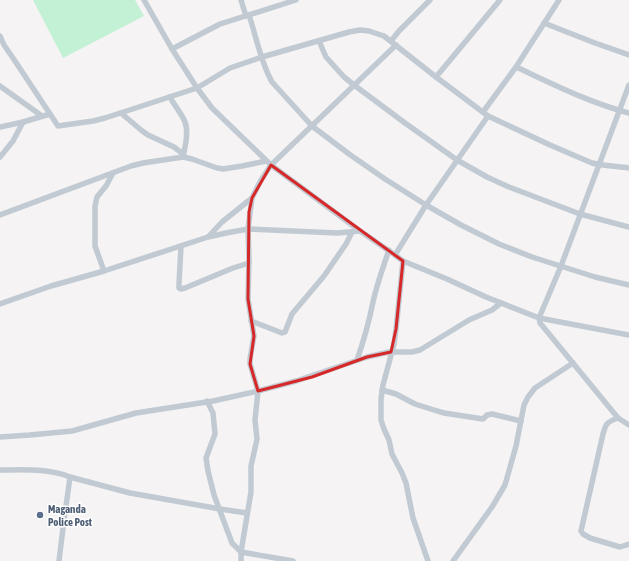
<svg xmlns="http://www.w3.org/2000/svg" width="629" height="561" viewBox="0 0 629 561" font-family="'Asap Condensed',sans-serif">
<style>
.green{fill:#c3f1d5}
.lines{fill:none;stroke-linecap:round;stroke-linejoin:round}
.street{stroke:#c1cad2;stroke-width:5.5}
.marked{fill:none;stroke:#d62828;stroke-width:3;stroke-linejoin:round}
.service-dot{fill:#5c6f8a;stroke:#fff;stroke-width:1.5}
.labels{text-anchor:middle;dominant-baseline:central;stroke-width:3;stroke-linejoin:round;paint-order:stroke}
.service-label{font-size:11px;font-weight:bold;fill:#4e5e75;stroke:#fff;text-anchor:start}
</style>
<rect width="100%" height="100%" fill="#f5f3f3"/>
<path class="green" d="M 33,0 L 135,0 L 144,16 L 63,58 Z"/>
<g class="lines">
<g class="street">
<path d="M 144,0 L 172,49 L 197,88 L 212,108 L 271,165 L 360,231 L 395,255 L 403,261 L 447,279 L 486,297 L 539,318 L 540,323 L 545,329 L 618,418 L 629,425"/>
<path d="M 241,0 L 246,16"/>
<path d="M 249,15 C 256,36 261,63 272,82 L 312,126 L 349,154 L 385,179 L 426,205 L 461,225 L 499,244 L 532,257 L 595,277 L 629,285"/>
<path d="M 544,23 L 595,43 L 629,55"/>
<path d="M 0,36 L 4,45 L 15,61 L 58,126 L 93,121 L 105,118 L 197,88 L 230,68 L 262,57 L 349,32 L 360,30 L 369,31 L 384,36 L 436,77 L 488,116 L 550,145 L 592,163 C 604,166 617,166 629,168"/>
<path d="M 319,41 L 326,57 L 344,77 L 354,85 L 405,123 L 457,160 L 487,177 L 509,187 L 580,214 L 629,227"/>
<path d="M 391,41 L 399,31 L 430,0"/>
<path d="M 172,49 L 220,24 L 296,0"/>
<path d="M 516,67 C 553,84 590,103 629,113"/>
<path d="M 436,77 L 500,0"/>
<path d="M 629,85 L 561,266 L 539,318 L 629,335"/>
<path d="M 0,86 L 42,116"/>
<path d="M 170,97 C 174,105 182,114 185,122 C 189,133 185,146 183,157"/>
<path d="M 483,112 L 516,67 L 559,0"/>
<path d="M 121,113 L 141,130 L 148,135 L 174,147 L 183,154"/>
<path d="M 0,127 L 23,122 L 50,114"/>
<path d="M 0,157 L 13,141 L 23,122"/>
<path d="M 0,215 L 131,166 L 143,163 L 183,157 L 192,159 L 217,168 L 223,169 L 242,166 L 266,161"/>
<path d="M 209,236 L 222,222 L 252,198"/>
<path d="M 181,246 L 179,284 L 179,288 L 181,289 L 185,288 L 233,268 L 249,263"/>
<path d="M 395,255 L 426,205 L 488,116"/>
<path d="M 403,261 L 396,329 L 394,344 L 383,385 L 381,399 L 381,420 L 384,429 L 389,440 L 392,454 L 402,473 L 406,483 L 413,518 L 428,561"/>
<path d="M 104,271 L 95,246 L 95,206 L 97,197 L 106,186 L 113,173"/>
<path d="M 0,304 L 51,286 L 104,271 L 208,237 L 226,233 L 248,229 L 337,233 L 360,231"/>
<path d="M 251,321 L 282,333 L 285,332 L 292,314 L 324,276 L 337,257 L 346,244 L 352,232"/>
<path d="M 357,360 C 364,340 369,322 373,302 C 377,284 383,267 389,250"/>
<path d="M 382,390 L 396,394 L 415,404 L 434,410 L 444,413 L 483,419 L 487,415 L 492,414 L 521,421"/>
<path d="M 207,401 L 213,413 L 215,434 L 206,458 L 208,471 L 214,495 L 232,543 L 241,552"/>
<path d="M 618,418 C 607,422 606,423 603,434 L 581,531 L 583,534 L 590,538 L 620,547 L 629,544"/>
<path d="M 0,437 L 30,435 L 72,431 L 136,413 L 213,401 L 258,391 L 296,381 L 367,357 L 389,352 L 412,352 L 420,350 L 469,320 L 492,310 L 501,303"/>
<path d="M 0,470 C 24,470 48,468 70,477 L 130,493 L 220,509 L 247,513"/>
<path d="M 241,552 L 251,492 L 251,466 L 257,439 L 255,420 L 258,391 L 250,364 L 250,359 L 254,336 L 248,299 L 249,258 L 248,229 L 252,198 L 261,180 L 271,165 L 396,45"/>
<path d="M 59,561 L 63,528 L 70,477"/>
<path d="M 241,561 L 241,552 L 293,561"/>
<path d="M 453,561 L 492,507 L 505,485 L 516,446 L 524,405 L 528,397 L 535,388 L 573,363"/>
</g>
</g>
<path class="marked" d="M 271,165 L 403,261 L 396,329 L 391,352 L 367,357 L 312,377 L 258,391 L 250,364 L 254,336 L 248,299 L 249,212 L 252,198 Z"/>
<circle class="service-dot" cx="40" cy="515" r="4"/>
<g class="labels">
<g class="service-label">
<text x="48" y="509">Maganda<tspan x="48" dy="13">Police Post</tspan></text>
</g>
</g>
</svg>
